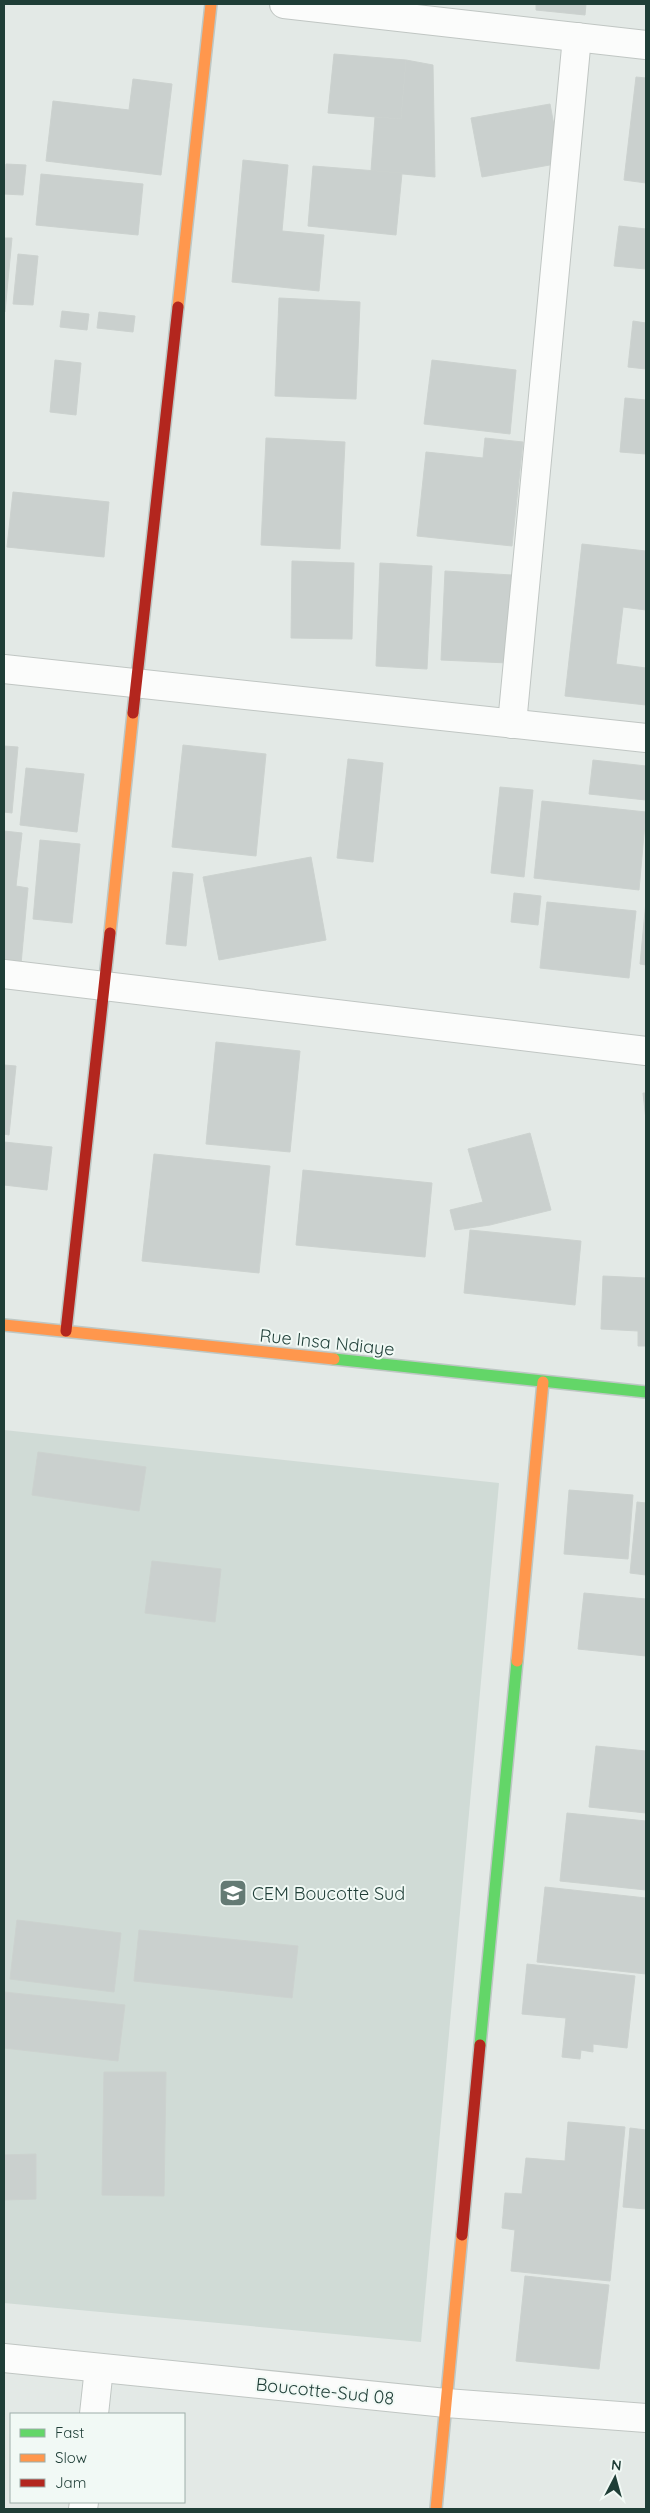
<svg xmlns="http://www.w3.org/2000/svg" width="650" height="2513" viewBox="0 0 650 2513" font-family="Quicksand,sans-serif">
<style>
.built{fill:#d0dbd6}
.building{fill:#cad0ce;stroke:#ccd2cf}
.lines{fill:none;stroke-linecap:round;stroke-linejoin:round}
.street-casing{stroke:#c0c6c3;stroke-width:30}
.fast-casing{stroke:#bec7c4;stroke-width:14}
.slow-casing{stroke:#bec7c4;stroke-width:14}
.jam-casing{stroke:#bec7c4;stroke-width:14}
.street{stroke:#fbfcfb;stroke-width:28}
.fast{stroke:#63d668;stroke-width:11}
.slow{stroke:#ff974d;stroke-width:11}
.jam{stroke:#b3261e;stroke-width:11}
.labels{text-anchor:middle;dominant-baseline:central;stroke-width:4;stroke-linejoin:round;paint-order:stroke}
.street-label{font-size:18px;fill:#1f3e37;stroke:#f1f9f5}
.poi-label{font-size:18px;fill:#1f3e37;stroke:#f1f9f5;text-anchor:start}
</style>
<rect width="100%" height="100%" fill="#e3e9e6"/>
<path class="built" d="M 4,1430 L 499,1483 L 421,2342 L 4,2303 Z"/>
<g class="building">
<path d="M 536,4 L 586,4 L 585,15 L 536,10 Z"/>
<path d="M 334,54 L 406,60 L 401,119 L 328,113 Z"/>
<path d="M 406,60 L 433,65 L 435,177 L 371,171 L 375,117 L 401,119 Z"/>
<path d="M 636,77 L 646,78 L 646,183 L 624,180 Z"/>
<path d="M 133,79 L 172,84 L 161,175 L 46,161 L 53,101 L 129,110 Z"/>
<path d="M 550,104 L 561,163 L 482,177 L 471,118 Z"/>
<path d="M 243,160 L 288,165 L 282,231 L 324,235 L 319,291 L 232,282 Z"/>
<path d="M 6,164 L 26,165 L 23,195 L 4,194 Z"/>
<path d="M 313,166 L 402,173 L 396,235 L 308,226 Z"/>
<path d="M 41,174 L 143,184 L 138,235 L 36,225 Z"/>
<path d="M 619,226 L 646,229 L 646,269 L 614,266 Z"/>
<path d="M 4,238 L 12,238 L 5,312 L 4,312 Z"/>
<path d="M 18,254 L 38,256 L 33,305 L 13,304 Z"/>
<path d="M 279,298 L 360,302 L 356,399 L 275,396 Z"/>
<path d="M 62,311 L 89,314 L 87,330 L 60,327 Z"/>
<path d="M 99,312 L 135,316 L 133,332 L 97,328 Z"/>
<path d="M 633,321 L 646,323 L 646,369 L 628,367 Z"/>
<path d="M 55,360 L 81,363 L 76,415 L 50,412 Z"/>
<path d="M 432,360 L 516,370 L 510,434 L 424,424 Z"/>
<path d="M 625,398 L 646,400 L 646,454 L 620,452 Z"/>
<path d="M 266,438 L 345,442 L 340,549 L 261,545 Z"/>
<path d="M 485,438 L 523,442 L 512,546 L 417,536 L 426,452 L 483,458 Z"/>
<path d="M 13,492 L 109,502 L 104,557 L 7,547 Z"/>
<path d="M 582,544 L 646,551 L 646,610 L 623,607 L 616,664 L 646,668 L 646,705 L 565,696 Z"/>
<path d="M 292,561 L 354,563 L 352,639 L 291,638 Z"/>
<path d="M 380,563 L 432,566 L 427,669 L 376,666 Z"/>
<path d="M 445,571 L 512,575 L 508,663 L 441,660 Z"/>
<path d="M 183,745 L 266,754 L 256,856 L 172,847 Z"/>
<path d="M 4,746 L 18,747 L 12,813 L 4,812 Z"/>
<path d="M 348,759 L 383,763 L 373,862 L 337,858 Z"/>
<path d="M 593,760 L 646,766 L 646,800 L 589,794 Z"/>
<path d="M 26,768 L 84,774 L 77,832 L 20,825 Z"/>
<path d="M 500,787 L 533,790 L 524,877 L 491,873 Z"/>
<path d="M 542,801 L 646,812 L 639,890 L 534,878 Z"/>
<path d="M 4,831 L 22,833 L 16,886 L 28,888 L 21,964 L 4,963 Z"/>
<path d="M 40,840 L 80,844 L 72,923 L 33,919 Z"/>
<path d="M 311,857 L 326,940 L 219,960 L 203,877 Z"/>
<path d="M 173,872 L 193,874 L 186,946 L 166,944 Z"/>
<path d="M 514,893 L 541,896 L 538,925 L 511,922 Z"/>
<path d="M 646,901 L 646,965 L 640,964 Z"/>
<path d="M 547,902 L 636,911 L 629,978 L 540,968 Z"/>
<path d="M 216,1042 L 300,1051 L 290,1152 L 206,1144 Z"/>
<path d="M 4,1065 L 16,1066 L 9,1135 L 4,1134 Z"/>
<path d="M 643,1093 L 646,1093 L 646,1120 Z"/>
<path d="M 530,1133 L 551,1210 L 490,1225 L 455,1230 L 450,1210 L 483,1202 L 468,1149 Z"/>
<path d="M 4,1142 L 52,1147 L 47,1190 L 4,1185 Z"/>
<path d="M 154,1154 L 270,1166 L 259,1273 L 142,1261 Z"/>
<path d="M 303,1170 L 432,1183 L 425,1257 L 296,1245 Z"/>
<path d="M 470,1230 L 581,1241 L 575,1305 L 464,1293 Z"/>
<path d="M 603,1276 L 646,1278 L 646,1346 L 638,1346 L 638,1331 L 601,1329 Z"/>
<path d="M 38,1452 L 146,1467 L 139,1511 L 32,1495 Z"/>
<path d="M 569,1490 L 633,1495 L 628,1559 L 564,1554 Z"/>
<path d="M 637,1502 L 646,1503 L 646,1575 L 630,1573 Z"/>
<path d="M 152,1561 L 221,1569 L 215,1622 L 145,1613 Z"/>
<path d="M 584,1593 L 646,1599 L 646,1656 L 578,1649 Z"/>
<path d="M 596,1746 L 646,1751 L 646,1813 L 589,1807 Z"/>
<path d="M 567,1813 L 646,1821 L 646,1890 L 560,1881 Z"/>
<path d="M 545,1887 L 646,1898 L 646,1974 L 537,1962 Z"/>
<path d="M 17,1920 L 121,1933 L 114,1992 L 10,1979 Z"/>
<path d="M 139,1930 L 298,1946 L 292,1998 L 134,1981 Z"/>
<path d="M 527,1964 L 635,1976 L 627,2048 L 593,2044 L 593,2052 L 581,2050 L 580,2059 L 562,2057 L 566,2018 L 522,2014 Z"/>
<path d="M 4,1992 L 125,2005 L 118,2061 L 4,2048 Z"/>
<path d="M 104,2072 L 166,2072 L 164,2196 L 102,2195 Z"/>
<path d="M 568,2122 L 625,2127 L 610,2281 L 511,2271 L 515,2230 L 502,2228 L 505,2193 L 522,2194 L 526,2158 L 565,2161 Z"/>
<path d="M 630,2128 L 646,2130 L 646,2209 L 623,2207 Z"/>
<path d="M 36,2154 L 36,2199 L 4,2200 L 4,2155 Z"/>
<path d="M 525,2276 L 609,2285 L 599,2369 L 516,2361 Z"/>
</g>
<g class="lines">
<defs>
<g id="street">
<path d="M 284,4 L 646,45"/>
<path d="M 4,669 L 646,738"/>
<path d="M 512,724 L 577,37"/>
<path d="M 4,974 L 646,1051"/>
<path d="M 4,2358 L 446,2403 L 646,2418"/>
<path d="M 94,2414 L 99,2368"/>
<path d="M 83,2509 L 84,2502"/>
</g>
<g id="fast">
<path d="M 334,1359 L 646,1392"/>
<path d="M 480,2045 L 517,1661"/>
</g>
<g id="slow">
<path d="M 178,307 L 211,4"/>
<path d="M 110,933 L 133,713"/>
<path d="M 4,1325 L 334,1359"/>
<path d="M 517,1661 L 543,1382"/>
<path d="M 436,2509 L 462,2235"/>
</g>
<g id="jam">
<path d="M 133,713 L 178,307"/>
<path d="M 66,1331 L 110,933"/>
<path d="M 462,2235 L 480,2045"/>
</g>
</defs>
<use href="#street" class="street-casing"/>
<use href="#fast" class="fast-casing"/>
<use href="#slow" class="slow-casing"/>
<use href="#jam" class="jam-casing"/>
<use href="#street" class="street"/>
<use href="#fast" class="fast"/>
<use href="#slow" class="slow"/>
<use href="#jam" class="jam"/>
</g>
<defs>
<symbol id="school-square" viewBox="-11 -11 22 22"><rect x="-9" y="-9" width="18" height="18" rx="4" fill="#647a74" stroke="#f1f9f5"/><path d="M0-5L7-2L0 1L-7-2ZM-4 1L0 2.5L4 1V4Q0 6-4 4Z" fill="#fff"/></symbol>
</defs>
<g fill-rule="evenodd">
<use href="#school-square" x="217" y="1877" width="32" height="32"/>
</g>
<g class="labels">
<g class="street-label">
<text transform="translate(327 1342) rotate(6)">Rue Insa Ndiaye</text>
<text transform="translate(325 2391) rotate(6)">Boucotte-Sud 08</text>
</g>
<g class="poi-label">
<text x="252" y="1893">CEM Boucotte Sud</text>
</g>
</g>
<rect width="650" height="2513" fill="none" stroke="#1f3e37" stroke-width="10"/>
<rect x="10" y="2413" width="175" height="90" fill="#f1f9f5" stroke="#9daea9"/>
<rect x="20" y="2429" width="25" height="8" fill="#63d668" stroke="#9daea9"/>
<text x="55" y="2438" font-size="15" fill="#1f3e37">Fast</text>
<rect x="20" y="2454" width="25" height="8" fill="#ff974d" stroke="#9daea9"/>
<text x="55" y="2463" font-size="15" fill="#1f3e37">Slow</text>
<rect x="20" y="2479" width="25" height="8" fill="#b3261e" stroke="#9daea9"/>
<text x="55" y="2488" font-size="15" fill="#1f3e37">Jam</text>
<g transform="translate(615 2478) rotate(6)" stroke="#f1f9f5" stroke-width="4" paint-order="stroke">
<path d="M0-4L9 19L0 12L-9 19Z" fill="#1f3e37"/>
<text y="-8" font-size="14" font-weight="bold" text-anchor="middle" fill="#1f3e37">N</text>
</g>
</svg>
